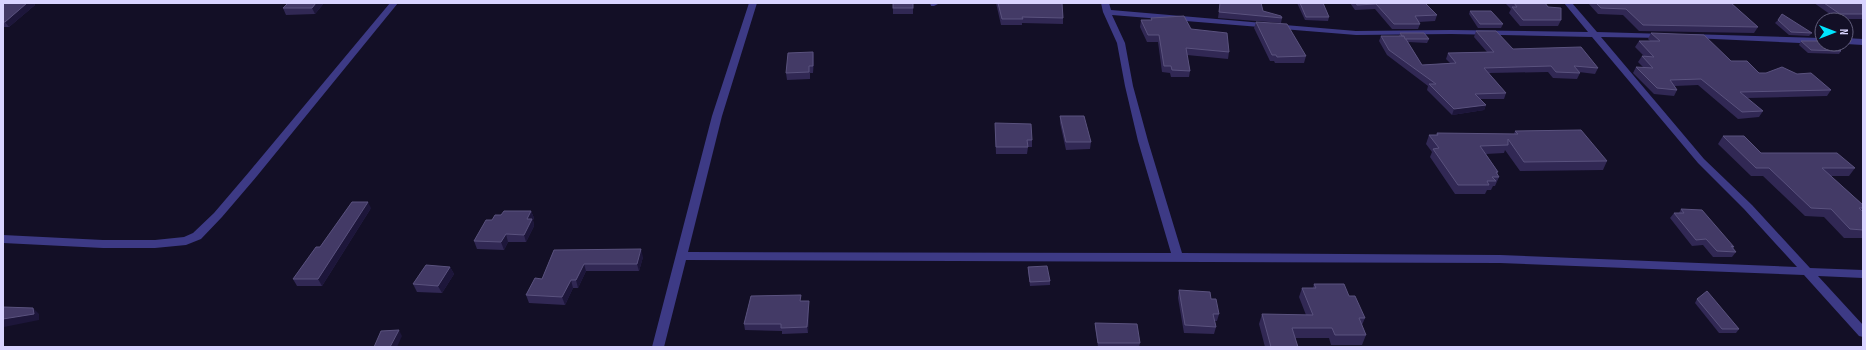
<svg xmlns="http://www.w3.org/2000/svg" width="1866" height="350" viewBox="0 0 1866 350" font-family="'Sofia Sans Condensed',sans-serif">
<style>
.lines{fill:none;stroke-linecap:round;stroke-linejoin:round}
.minor{fill:#3d3a85;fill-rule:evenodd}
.wall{fill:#312854}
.shaded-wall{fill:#1d163a}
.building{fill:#433a66;stroke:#5a527e}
</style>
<rect width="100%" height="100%" fill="#130f26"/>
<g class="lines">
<g class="minor">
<path d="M 390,3 L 398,3 L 257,176 L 222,217 L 201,239 L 186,245 L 155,248 L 103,248 L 3,243 L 3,235 L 103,240 L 155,240 L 184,237 L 193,233 L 214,213 L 249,172 Z"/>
<path d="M 749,3 L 757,3 L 722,116 L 688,252 L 1171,253 L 1138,141 L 1125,86 L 1117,43 L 1103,12 L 1101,3 L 1109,3 L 1111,10 L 1356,31 L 1451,30 L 1588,32 L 1564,3 L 1572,3 L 1597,32 L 1667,34 L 1668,36 L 1664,38 L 1601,37 L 1704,159 L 1752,205 L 1810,268 L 1863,270 L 1863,278 L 1818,276 L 1863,325 L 1863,337 L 1859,336 L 1804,275 L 1500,263 L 686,260 L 664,347 L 652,347 L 712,116 ZM 1112,15 L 1356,35 L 1451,34 L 1592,37 L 1698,163 L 1744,209 L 1797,267 L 1500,255 L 1182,253 L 1148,141 L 1133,86 L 1125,43 Z"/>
<path d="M 930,3 L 938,3 L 938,4 L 934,6 L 931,6 Z"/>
<path d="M 1689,34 L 1822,38 L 1822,44 L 1692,38 L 1688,36 Z"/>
<path d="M 1846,38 L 1863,39 L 1863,45 L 1846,44 Z"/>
</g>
</g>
<g class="wall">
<path d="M 3,3 L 34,3 L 35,5 L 9,27 L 3,27 Z"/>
<path d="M 324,3 L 315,14 L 286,15 L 283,8 Z"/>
<rect x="893" y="3" width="20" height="11"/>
<path d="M 996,3 L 1062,3 L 1063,18 L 1063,24 L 1022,23 L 1022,25 L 1001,25 Z"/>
<path d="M 1196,3 L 1261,3 L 1263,11 L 1282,18 L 1281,23 L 1218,18 L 1220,4 Z"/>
<path d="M 1297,3 L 1323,3 L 1329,17 L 1328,21 L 1305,20 Z"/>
<path d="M 1350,3 L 1425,3 L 1437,15 L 1435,21 L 1419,22 L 1420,24 L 1418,29 L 1392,29 L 1375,9 L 1355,10 Z"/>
<path d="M 1505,3 L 1545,3 L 1561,20 L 1558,26 L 1520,26 L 1509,13 L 1511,9 Z"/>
<path d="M 1588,3 L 1731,3 L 1758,27 L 1754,33 L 1639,31 L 1623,15 L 1598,14 Z"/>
<path d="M 1814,3 L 1863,3 L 1863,19 L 1837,19 Z"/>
<path d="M 1470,11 L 1503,24 L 1501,28 L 1478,28 L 1469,14 Z"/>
<path d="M 1151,18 L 1191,29 L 1229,52 L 1228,59 L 1187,55 L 1190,71 L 1189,77 L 1171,77 L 1170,73 L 1162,72 L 1158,42 L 1147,42 L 1140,27 L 1141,20 L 1151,20 Z"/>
<path d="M 1778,20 L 1812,33 L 1809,36 L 1789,35 L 1775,23 Z"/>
<path d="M 1256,22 L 1306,56 L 1304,63 L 1275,63 L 1274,61 L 1270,61 L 1254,28 Z"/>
<path d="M 1476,31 L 1513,49 L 1598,68 L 1595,74 L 1579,72 L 1580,73 L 1577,79 L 1553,78 L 1548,72 L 1489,73 L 1506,93 L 1504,99 L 1480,99 L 1486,105 L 1484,110 L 1452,115 L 1427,90 L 1428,86 L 1387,55 L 1379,41 L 1381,36 L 1399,36 L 1400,33 L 1429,39 L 1427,43 L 1408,42 L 1422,65 L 1450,63 L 1446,59 L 1448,53 L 1487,52 L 1474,37 Z"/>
<path d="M 1651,33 L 1731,61 L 1759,73 L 1831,90 L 1827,96 L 1747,98 L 1763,111 L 1759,117 L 1738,119 L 1698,85 L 1675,86 L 1677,90 L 1674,96 L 1654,94 L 1633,73 L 1636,67 L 1643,67 L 1638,62 L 1642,56 L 1644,56 L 1635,47 L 1639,41 L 1650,41 L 1648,39 Z"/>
<path d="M 1801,41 L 1841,51 L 1839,54 L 1808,53 L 1799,45 Z"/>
<path d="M 813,52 L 814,59 L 813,73 L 810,73 L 810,79 L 787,80 L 786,73 Z"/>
<path d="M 1060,116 L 1091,142 L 1090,149 L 1066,150 L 1060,123 Z"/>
<path d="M 995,123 L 1032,140 L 1032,147 L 1028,147 L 1027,154 L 996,154 L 995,130 Z"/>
<path d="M 1515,131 L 1607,161 L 1603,170 L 1520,171 L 1505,150 L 1504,153 L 1486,154 L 1498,172 L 1497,174 L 1499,177 L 1495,186 L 1493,186 L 1491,190 L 1487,190 L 1485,194 L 1455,194 L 1430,157 L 1432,152 L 1426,144 L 1429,135 L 1436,135 L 1437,133 L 1514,134 Z"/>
<path d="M 1723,136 L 1761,153 L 1855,168 L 1849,176 L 1831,176 L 1863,205 L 1863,238 L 1844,238 L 1824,217 L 1805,216 L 1763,176 L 1751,176 L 1718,144 Z"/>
<path d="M 371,208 L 322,286 L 297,286 L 293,279 L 320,247 Z"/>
<path d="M 1681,209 L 1734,247 L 1733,248 L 1736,252 L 1732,257 L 1713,257 L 1703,245 L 1692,246 L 1670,218 L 1674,213 L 1679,213 Z"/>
<path d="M 531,211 L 534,218 L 533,220 L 534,226 L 526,242 L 508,242 L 504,250 L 477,249 L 474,241 L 501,215 Z"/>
<path d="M 554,250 L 643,257 L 639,271 L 586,271 L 578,288 L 573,288 L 565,305 L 529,303 L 526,295 L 542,279 Z"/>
<path d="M 450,267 L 454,274 L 442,293 L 417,292 L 413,284 Z"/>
<path d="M 1028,267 L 1050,281 L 1050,285 L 1030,286 L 1028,271 Z"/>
<path d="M 1314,284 L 1349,296 L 1365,318 L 1362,325 L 1366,335 L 1362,345 L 1331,345 L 1329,338 L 1295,338 L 1298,347 L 1265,347 L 1259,324 L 1262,314 L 1306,315 L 1299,297 L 1302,288 L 1313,288 Z"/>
<path d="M 1179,290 L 1211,299 L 1219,314 L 1217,321 L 1215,321 L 1216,327 L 1214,334 L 1184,333 L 1178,298 Z"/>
<path d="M 1697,299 L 1739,329 L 1736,333 L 1719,333 L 1695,303 Z"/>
<path d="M 801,301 L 809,307 L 808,333 L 782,334 L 782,331 L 745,330 L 744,324 Z"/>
<path d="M 1095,323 L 1140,343 L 1139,347 L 1098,347 L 1095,327 Z"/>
</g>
<g class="shaded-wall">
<path d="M 27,3 L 34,3 L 35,5 L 9,27 L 5,22 Z"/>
<path d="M 316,3 L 324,3 L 315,14 L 312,8 Z"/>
<path d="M 813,52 L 814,59 L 813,73 Z"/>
<path d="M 1486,105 L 1484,110 L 1452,115 L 1454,109 Z"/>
<path d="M 368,202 L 371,208 L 322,286 L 318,279 Z"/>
<path d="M 531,211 L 534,218 L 533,220 L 534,226 L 526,242 L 524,235 L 527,219 Z"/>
<path d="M 506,234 L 508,242 L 504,250 L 501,242 Z"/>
<path d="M 641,249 L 643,257 L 639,271 L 637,264 Z"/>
<path d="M 584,264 L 586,271 L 578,288 L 576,280 Z"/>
<path d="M 450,267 L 454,274 L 442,293 L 438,286 Z"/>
<path d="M 571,280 L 573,288 L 565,305 L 562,297 Z"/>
<path d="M 809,301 L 809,307 L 808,333 L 807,327 Z"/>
<path d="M 33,308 L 39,314 L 39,320 L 4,327 L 3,328 L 3,319 Z"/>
<path d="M 399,330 L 402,336 L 397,347 L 390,347 Z"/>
</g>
<g class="building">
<path d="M 3,3 L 27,3 L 5,22 L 3,22 Z"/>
<path d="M 288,3 L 316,3 L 312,8 L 283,8 Z"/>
<rect x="893" y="3" width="20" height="5"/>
<path d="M 998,3 L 1062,3 L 1063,18 L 1022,17 L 1023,19 L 1002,19 Z"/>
<path d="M 1220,3 L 1261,3 L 1263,11 L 1281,16 L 1282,18 L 1219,12 Z"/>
<path d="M 1300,3 L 1323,3 L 1329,17 L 1306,17 Z"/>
<path d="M 1356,3 L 1425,3 L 1437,15 L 1415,16 L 1420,24 L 1394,24 L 1376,4 L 1357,5 Z"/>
<path d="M 1514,3 L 1545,3 L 1548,7 L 1561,8 L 1561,20 L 1523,20 L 1512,7 L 1517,7 Z"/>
<path d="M 1596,3 L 1731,3 L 1758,27 L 1643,25 L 1626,9 L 1601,8 Z"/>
<path d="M 1824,3 L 1863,3 L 1863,14 L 1840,14 Z"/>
<path d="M 1470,11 L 1491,11 L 1503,24 L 1480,24 Z"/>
<path d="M 1782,14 L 1812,33 L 1791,32 L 1778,20 Z"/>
<path d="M 1184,16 L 1191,29 L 1227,33 L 1229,52 L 1186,48 L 1190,71 L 1172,70 L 1171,66 L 1164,66 L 1159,35 L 1148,35 L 1141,20 L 1152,20 L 1151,18 Z"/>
<path d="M 1256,22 L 1287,24 L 1306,56 L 1277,57 L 1276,55 L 1272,55 Z"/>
<path d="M 1476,31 L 1496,31 L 1513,49 L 1581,47 L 1598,68 L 1574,66 L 1580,73 L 1556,72 L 1551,66 L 1484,68 L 1506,93 L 1475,94 L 1486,105 L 1454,109 L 1429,84 L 1436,84 L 1389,50 L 1381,36 L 1404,36 L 1422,65 L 1456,63 L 1448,53 L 1494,52 Z"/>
<path d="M 1400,33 L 1424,33 L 1429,39 L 1405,39 L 1404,36 L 1402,36 Z"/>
<path d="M 1651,33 L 1704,35 L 1731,61 L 1747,61 L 1759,73 L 1766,73 L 1782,67 L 1797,74 L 1811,73 L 1831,90 L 1740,92 L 1763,111 L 1742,112 L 1701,79 L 1670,80 L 1677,90 L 1657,88 L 1636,67 L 1653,68 L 1642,56 L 1654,57 L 1639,41 L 1660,41 Z"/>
<path d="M 1801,41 L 1822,41 L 1822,44 L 1830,44 L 1841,51 L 1811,50 Z"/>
<path d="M 813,52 L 813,66 L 809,66 L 809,72 L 786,73 L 788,53 Z"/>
<path d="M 1060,116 L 1084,116 L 1091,142 L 1066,142 Z"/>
<path d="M 995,123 L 1031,124 L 1032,140 L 1027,140 L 1028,147 L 996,147 Z"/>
<path d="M 1581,130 L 1607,161 L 1524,162 L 1508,139 L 1508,145 L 1480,146 L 1498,172 L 1496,172 L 1499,177 L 1492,177 L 1496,181 L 1487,181 L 1489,185 L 1458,185 L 1433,149 L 1439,148 L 1429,135 L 1438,135 L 1437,133 L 1518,134 L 1515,131 Z"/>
<path d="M 1723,136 L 1744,136 L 1761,153 L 1837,153 L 1855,168 L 1822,168 L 1863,205 L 1863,208 L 1859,208 L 1863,212 L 1863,230 L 1850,229 L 1831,209 L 1811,208 L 1769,168 L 1756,168 Z"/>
<path d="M 352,202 L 368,202 L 318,279 L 293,279 L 316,247 L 320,247 Z"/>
<path d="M 1681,209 L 1702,210 L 1734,247 L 1731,246 L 1736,252 L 1717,251 L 1706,239 L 1696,240 L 1674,213 L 1684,213 Z"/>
<path d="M 504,211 L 531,211 L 527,219 L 532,219 L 524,235 L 506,234 L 501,242 L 474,241 L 486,220 L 492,220 L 495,215 L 501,215 Z"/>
<path d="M 641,249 L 637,264 L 584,264 L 576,280 L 571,280 L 562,297 L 526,295 L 535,278 L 542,279 L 554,250 Z"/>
<path d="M 426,265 L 450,267 L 438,286 L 413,284 Z"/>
<path d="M 1047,266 L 1050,281 L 1030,282 L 1028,267 Z"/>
<path d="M 1314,284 L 1344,284 L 1349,296 L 1355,296 L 1365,318 L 1359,318 L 1366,335 L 1335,335 L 1332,328 L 1292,328 L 1298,347 L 1271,347 L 1262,314 L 1313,315 L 1302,288 L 1316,288 Z"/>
<path d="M 1179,290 L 1210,292 L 1211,299 L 1216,299 L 1219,314 L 1213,314 L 1216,327 L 1185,325 Z"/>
<path d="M 1707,291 L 1739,329 L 1722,329 L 1697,299 Z"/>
<path d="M 801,295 L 800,301 L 809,301 L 807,327 L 781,328 L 781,324 L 744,324 L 751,296 Z"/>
<path d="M 3,307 L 33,308 L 34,314 L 3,319 Z"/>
<path d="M 1095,323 L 1137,324 L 1140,343 L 1098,343 Z"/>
<path d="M 399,330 L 390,347 L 374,347 L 381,331 Z"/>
</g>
<rect width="1866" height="350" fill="none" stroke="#d9d4ff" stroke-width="8"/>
<g transform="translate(1834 32) rotate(90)"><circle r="19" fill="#130f26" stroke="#625e7d"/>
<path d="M0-3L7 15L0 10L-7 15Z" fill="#00e5ff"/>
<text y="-6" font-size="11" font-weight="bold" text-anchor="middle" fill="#d9d4ff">N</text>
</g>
</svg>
